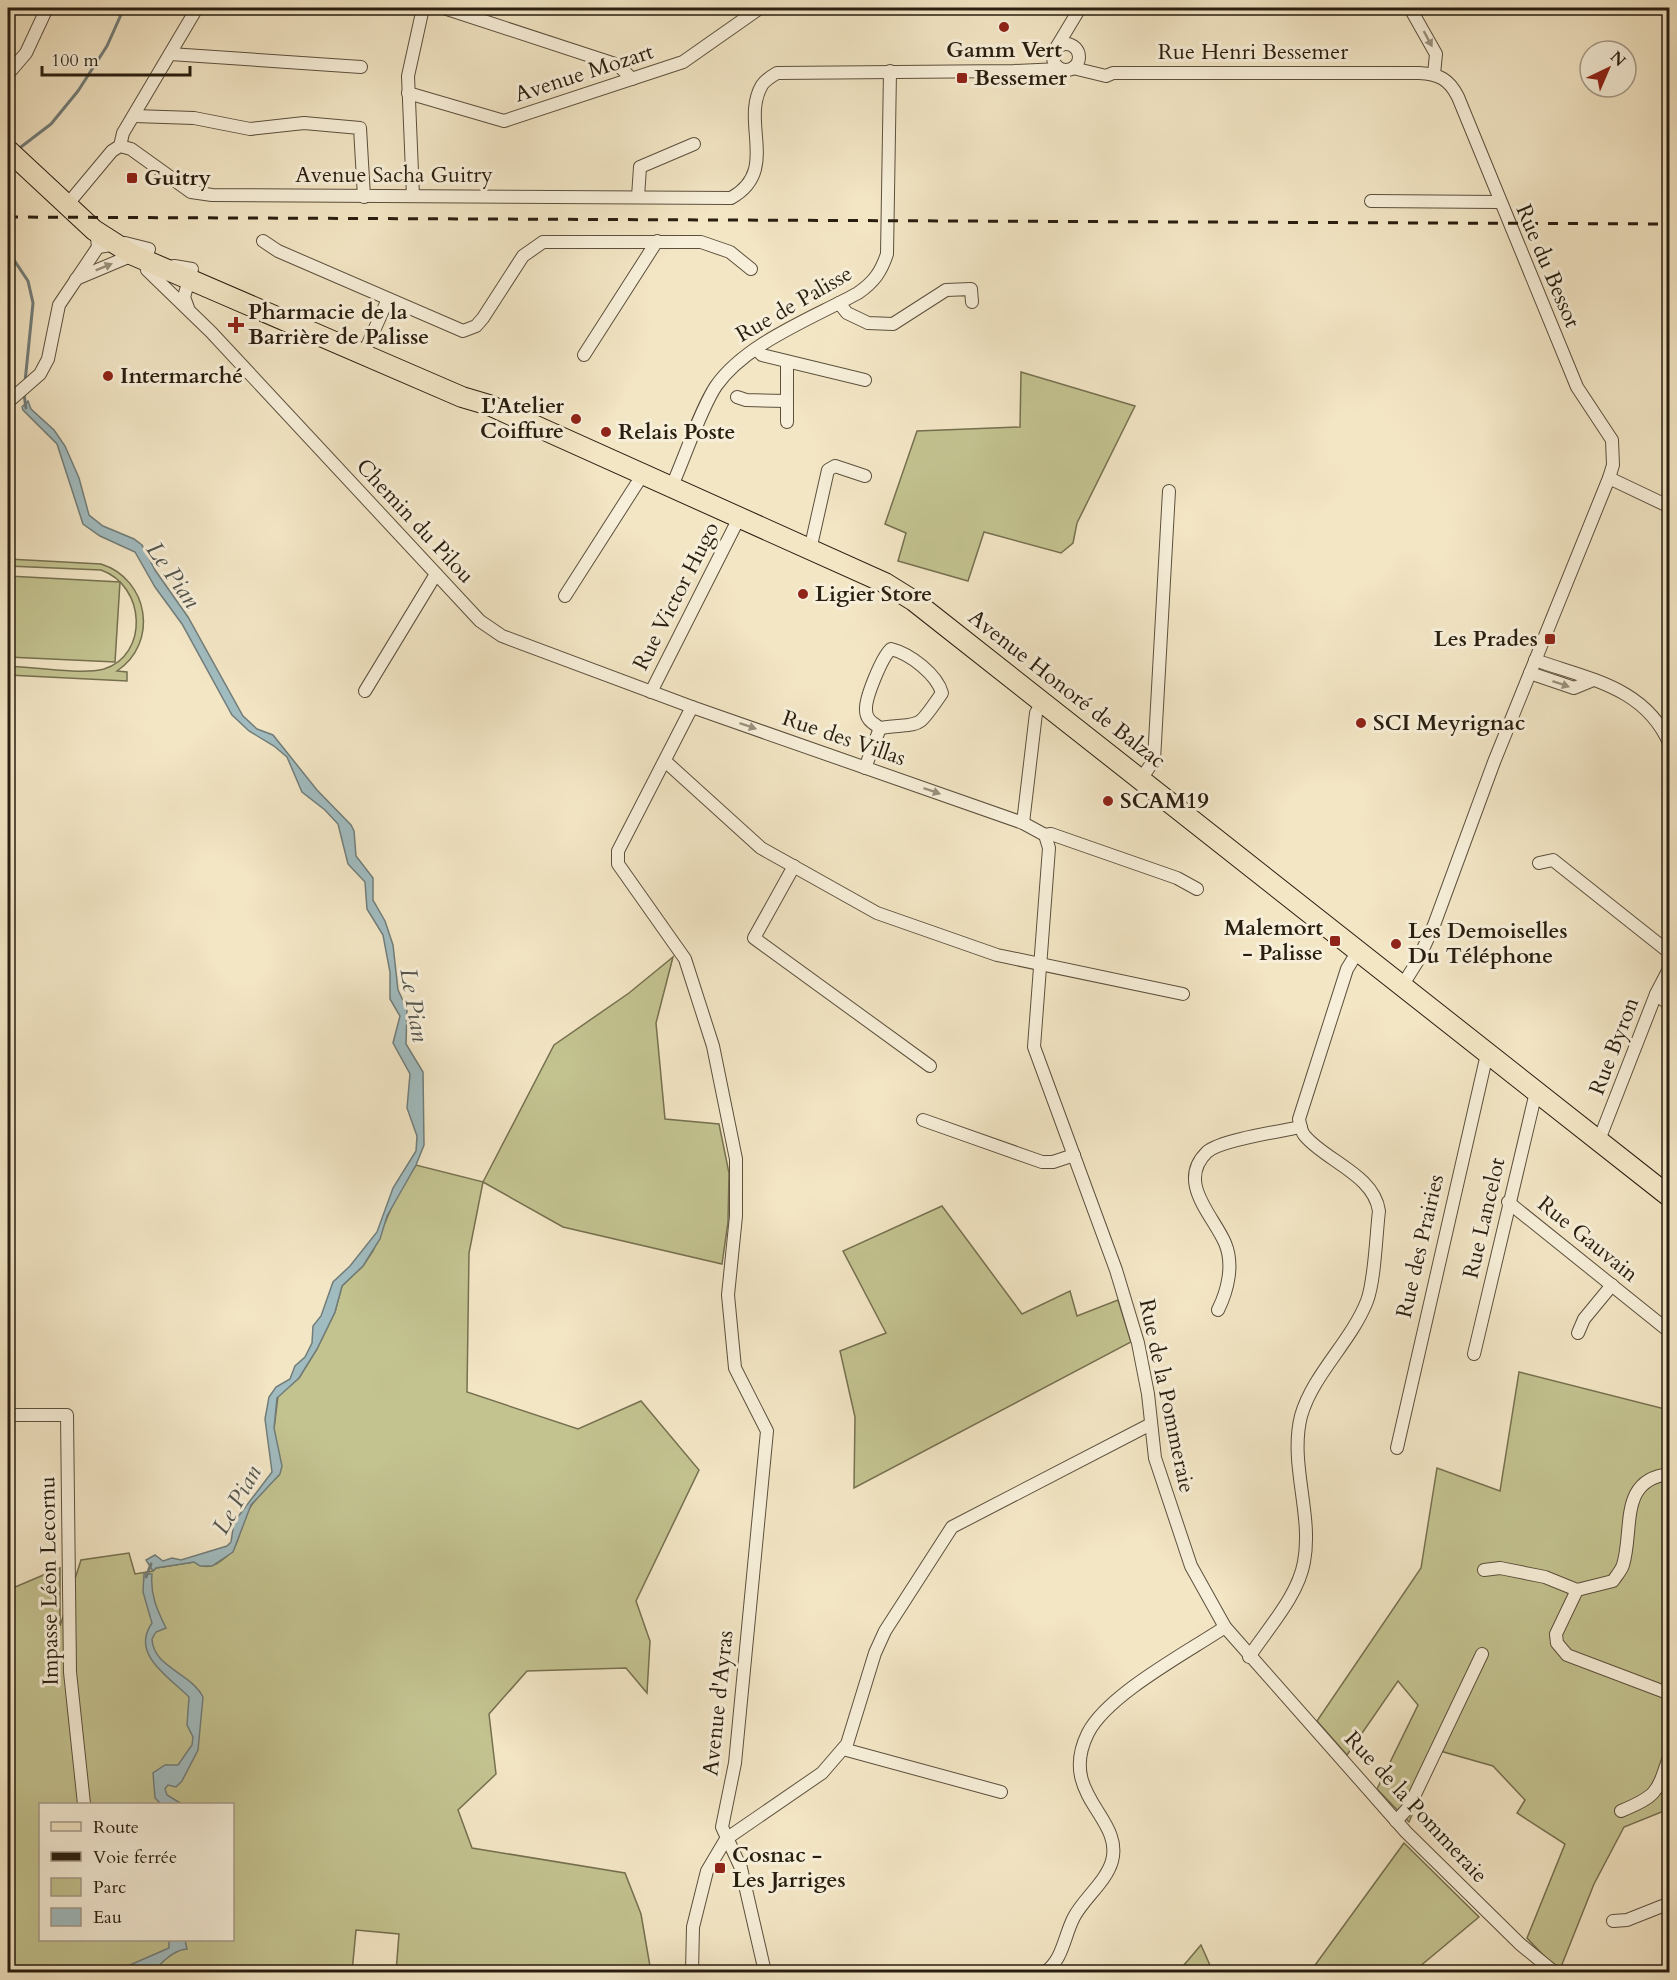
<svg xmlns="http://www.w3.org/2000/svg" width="1677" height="1980" viewBox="0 0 1677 1980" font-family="Cardo,serif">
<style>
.green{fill:#c3c390;stroke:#767050;stroke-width:1.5;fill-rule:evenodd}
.water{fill:#a1bcc0;stroke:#717d7a;stroke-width:1.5}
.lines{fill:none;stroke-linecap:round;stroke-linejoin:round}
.stream{stroke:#717d7a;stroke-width:3}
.street-casing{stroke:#5c503d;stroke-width:14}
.primary-casing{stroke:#291e10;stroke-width:22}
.street{stroke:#f7efd9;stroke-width:12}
.primary{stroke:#f3e6c5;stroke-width:20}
.rail{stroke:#291e10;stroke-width:3;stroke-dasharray:10 10;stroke-linecap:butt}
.oneway{fill:#9a917f}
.poi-dot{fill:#8f2418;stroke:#f7efd9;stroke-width:2}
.labels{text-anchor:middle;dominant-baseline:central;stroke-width:6;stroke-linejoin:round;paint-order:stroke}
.poi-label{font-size:22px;font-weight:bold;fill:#291e10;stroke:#f7efd9;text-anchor:start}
.street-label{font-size:22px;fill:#291e10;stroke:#f7efd9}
.water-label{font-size:24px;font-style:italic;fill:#53554e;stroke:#f7efd9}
</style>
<rect width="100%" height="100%" fill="#f3e6c5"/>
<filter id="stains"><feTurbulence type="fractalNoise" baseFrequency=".00333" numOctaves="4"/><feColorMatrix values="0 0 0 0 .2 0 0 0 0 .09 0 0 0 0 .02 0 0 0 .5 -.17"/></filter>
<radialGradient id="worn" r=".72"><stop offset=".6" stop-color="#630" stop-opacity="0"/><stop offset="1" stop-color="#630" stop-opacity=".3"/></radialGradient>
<g class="green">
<path d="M 1021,372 L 1135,406 L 1077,523 L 1073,543 L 1061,553 L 984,532 L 968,581 L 898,561 L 906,533 L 885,524 L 917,431 L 1020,427 Z"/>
<path d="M 8,559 L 101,564 C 149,579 159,643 117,671 L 127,672 L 127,681 L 8,675 L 8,666 C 32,667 82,675 104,669 C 149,655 146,586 101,570 L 8,566 Z"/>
<path d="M 8,576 L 120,582 L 115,662 L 8,657 Z"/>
<path d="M 673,957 L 656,1023 L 665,1119 L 719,1124 L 729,1173 L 728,1222 L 722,1264 L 563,1227 L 483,1182 L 469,1253 L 467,1392 L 578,1429 L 641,1401 L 699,1470 L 636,1601 L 650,1641 L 647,1693 L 626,1668 L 527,1671 L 489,1714 L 496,1774 L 458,1810 L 472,1848 L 625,1873 L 641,1914 L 651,1972 L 396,1972 L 399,1934 L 356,1930 L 352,1972 L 8,1972 L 8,1590 L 60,1568 L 60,1626 L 81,1560 L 129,1553 L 135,1574 L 153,1571 L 156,1568 L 194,1562 C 201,1567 208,1568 216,1564 C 247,1546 234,1529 251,1506 C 258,1495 269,1485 279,1475 L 274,1429 L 278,1396 L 299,1378 L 317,1349 L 335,1312 L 342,1286 L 363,1266 L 373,1251 L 396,1197 L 416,1165 L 483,1182 L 554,1045 L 629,993 ZM 40,1804 L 232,1804 L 232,1940 L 40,1940 Z"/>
<path d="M 942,1206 L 1022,1314 L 1070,1291 L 1077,1316 L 1118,1300 L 1131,1342 L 854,1488 L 855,1417 L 840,1351 L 886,1333 L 843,1251 Z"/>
<path d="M 1519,1372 L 1669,1410 L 1669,1809 L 1624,1827 L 1594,1884 L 1559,1972 L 1527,1938 L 1565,1844 L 1517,1813 L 1525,1800 L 1493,1766 L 1440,1751 L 1409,1822 L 1377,1789 L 1418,1705 L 1398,1681 L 1347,1755 L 1317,1721 L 1421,1568 L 1437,1468 L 1500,1491 Z"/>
<path d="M 1404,1843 L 1479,1917 L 1413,1972 L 1310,1972 Z"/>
<path d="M 1201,1945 L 1213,1972 L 1178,1972 Z"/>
</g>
<g class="water">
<path d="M 28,401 L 31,409 L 54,430 L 65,446 L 79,478 L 89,515 L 103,526 L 134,539 L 142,545 L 155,570 L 188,617 L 243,716 L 257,729 L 273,735 L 317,790 L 351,825 L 354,831 L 356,856 L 373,878 L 373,900 L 385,921 L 393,945 L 398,990 L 407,1009 L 406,1044 L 423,1072 L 424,1145 L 416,1165 L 387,1216 L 380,1239 L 363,1266 L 342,1286 L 335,1312 L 317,1349 L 299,1378 L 277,1398 L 274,1428 L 282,1466 L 280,1474 L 251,1505 L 233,1552 L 212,1566 L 200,1566 L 194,1562 L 156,1568 L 153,1571 L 146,1560 L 155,1555 L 163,1561 L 172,1558 L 181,1560 L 227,1546 L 231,1542 L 234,1522 L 272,1472 L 265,1419 L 269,1397 L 276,1387 L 290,1379 L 295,1366 L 305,1357 L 312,1343 L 313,1326 L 321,1316 L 333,1282 L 350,1266 L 377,1232 L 393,1188 L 416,1151 L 417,1136 L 407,1108 L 410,1074 L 393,1043 L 400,1016 L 390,999 L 390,972 L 383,935 L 367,909 L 365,882 L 348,864 L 338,824 L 325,810 L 302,792 L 287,757 L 274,746 L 249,731 L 232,715 L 182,624 L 155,587 L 135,552 L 100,536 L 83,524 L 57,444 L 23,410 L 22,407 Z"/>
<path d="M 144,1574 L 152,1574 C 150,1594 157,1610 166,1628 L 156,1632 L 152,1639 C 153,1667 191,1673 203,1697 L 198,1750 L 182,1781 L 176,1787 L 168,1785 L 165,1789 L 167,1795 L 182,1804 L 161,1804 L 155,1798 L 153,1773 L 165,1765 L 178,1765 L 192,1745 L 193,1737 L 187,1725 L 189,1697 C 169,1677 130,1654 152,1623 L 143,1592 Z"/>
<path d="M 169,1940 L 185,1940 L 187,1949 C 175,1950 164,1960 157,1968 C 145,1967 135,1973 122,1972 L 125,1967 L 169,1948 Z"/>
</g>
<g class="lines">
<g class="stream">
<path d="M 17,150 L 51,124 L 78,91 L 107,46 L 124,8"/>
<path d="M 8,251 L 28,281 L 33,303 L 25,382"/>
<path d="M 24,394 L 26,408"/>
<path d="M 146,1577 L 151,1564"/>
</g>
<defs>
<g id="street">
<path d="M 444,8 L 618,65 L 632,79"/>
<path d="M 1410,8 L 1436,54 L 1434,74"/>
<circle cx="1066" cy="57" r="13"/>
<path d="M 1056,48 L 1080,8"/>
<path d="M 170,54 L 361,67"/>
<path d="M 1073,68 L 1106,76 L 1113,73 L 1419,73 C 1439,74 1449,79 1458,97 L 1577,387 L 1612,440 L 1613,465 L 1609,478 L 1494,762 L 1434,925 L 1417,962 L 1402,986"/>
<path d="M 8,74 L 26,53 L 47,8"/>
<path d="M 408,93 L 504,121 L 683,62 L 760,8"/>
<path d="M 134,116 L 194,118 L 250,129 L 304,123 L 360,128 L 364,197"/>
<path d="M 120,146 L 123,133 L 197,8"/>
<path d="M 413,196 L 408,76 L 423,8"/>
<path d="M 638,197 L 640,167 L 694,144"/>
<path d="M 1371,201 L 1499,202"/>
<path d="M 67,205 L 112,151 L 120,146 L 131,149 L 191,192 L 212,195 L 731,198 C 780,171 740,122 762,85 C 765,80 772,76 777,73 L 1014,71 L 1060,69"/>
<path d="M 263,241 L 278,251 L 463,331 L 476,326 L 483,318 L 523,256 L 543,242 L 701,242 L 730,252 L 751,269"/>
<path d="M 98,247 L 125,243 L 149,249 L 145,260 L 147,270 L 211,332 L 480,621 L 502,636 L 692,707 L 1023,823 L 1045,835 L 1049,848 L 1034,1047 L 1116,1270 L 1138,1343 L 1148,1394 L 1155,1458 L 1191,1566 L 1225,1627 L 1406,1832 L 1520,1944 L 1554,1972"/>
<path d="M 174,266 L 192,269 L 184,297 L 188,308"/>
<path d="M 76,279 L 133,255"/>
<path d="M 839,303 L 847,313 L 868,323 L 893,324 L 946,290 L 971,289 L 972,302"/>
<path d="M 756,349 L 762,355 L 865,380"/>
<path d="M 364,353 L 388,299"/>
<path d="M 584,355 L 657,241"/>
<path d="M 737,397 L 746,400 L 786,401"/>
<path d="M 8,402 L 40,374 L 48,359 L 59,305 L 98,247 L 97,238"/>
<path d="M 787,422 L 787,363"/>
<path d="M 1609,478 L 1670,507"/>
<path d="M 671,488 C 684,460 700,410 716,386 C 746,343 813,318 858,293 C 874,282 881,272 887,254 L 890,71"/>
<path d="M 810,550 L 828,470 L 835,466 L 865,476"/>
<path d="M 565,596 L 643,474"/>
<path d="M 891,649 C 911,654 937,675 942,693 C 915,732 924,722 880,728 C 873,723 866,720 866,710 C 865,698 882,657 891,649 Z"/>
<path d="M 1535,660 C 1588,679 1646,687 1670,745"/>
<path d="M 1530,673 L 1574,688 L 1591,681"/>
<path d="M 365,691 L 436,574"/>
<path d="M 651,692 L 739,518"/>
<path d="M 692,707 L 618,851 L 618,864 L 685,959 L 713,1046 L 736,1159 L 736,1216 L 728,1295 L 735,1368 L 767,1431 L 735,1763 L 722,1827 L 741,1868 L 765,1972"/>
<path d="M 665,761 L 761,848 L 877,913 L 997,955 L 1183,994"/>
<path d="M 865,768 L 880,728"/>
<path d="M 1141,779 L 1154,760 L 1169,491"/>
<path d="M 1023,823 L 1036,713 L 1043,701"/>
<path d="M 1045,835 L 1051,834 L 1177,878 L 1197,889"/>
<path d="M 1539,863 L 1553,860 L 1670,953"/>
<path d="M 794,866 L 754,938 L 930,1066"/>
<path d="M 1656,994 L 1670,1005"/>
<path d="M 923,1120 L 1042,1162 L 1053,1162 L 1074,1155"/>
<path d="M 1599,1140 L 1656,994 L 1670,967"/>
<path d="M 1508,1202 L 1670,1332"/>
<path d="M 1218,1310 C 1228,1290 1234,1264 1225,1243 C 1213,1215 1176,1182 1207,1152 C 1220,1140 1282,1131 1301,1127"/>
<path d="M 1578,1333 L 1584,1319 L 1612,1285"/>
<path d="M 1474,1354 L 1536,1092"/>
<path d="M 8,1415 L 67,1415 L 70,1672 L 84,1804"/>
<path d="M 1397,1448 L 1487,1054"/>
<path d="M 1484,1570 L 1500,1568 L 1545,1577 L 1577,1590 L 1613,1581 C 1616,1576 1621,1571 1623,1565 C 1634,1529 1618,1479 1670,1474"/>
<path d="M 1577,1590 L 1556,1634 L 1557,1643 L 1567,1655 L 1670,1694"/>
<path d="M 1249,1657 C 1268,1628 1298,1596 1304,1562 C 1313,1514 1289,1464 1301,1416 C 1313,1374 1351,1342 1367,1301 C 1375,1280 1376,1235 1379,1211 C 1374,1175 1326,1161 1305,1136 C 1301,1132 1300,1124 1299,1119 L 1347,969 L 1358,951"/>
<path d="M 843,1749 L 1001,1792"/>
<path d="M 1621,1811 C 1659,1795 1657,1792 1670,1754"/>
<path d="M 1396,1821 L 1409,1807 L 1482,1654"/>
<path d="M 1613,1921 L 1627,1920 L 1670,1903"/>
<path d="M 692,1972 L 693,1927 L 707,1871 L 726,1839 L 822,1773 L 847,1744 L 875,1653 L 885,1631 L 952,1527 L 1151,1424"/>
<path d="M 1045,1972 C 1063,1960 1064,1936 1074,1917 C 1084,1898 1106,1882 1112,1861 C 1124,1817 1057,1795 1088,1733 C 1108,1694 1188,1652 1225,1627"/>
</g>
<path id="primary" d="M 8,150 L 94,230 L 133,255 L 462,397 L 489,405 L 885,583 L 914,601 L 1670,1197"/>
</defs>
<use href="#street" class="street-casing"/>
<use href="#primary" class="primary-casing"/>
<use href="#street" class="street"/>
<use href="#primary" class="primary"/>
<path class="rail" d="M 8,217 L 1670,224"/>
</g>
<defs><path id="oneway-solid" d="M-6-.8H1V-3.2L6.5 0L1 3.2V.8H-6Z" transform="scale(1.5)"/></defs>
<g class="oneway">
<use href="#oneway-solid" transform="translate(1428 39) rotate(62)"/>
<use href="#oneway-solid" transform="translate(104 267) rotate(-22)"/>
<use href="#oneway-solid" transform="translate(1561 684) rotate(19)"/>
<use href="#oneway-solid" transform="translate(748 726) rotate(19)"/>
<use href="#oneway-solid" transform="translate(932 791) rotate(19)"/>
</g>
<g class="poi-dot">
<circle cx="1004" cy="27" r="6"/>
<rect x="956" y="72" width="12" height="12" rx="3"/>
<rect x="126" y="172" width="12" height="12" rx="3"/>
<path d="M233 316h6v6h6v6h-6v6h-6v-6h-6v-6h6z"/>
<circle cx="108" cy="376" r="6"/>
<circle cx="576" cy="419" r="6"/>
<circle cx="606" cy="432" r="6"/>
<circle cx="803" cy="594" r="6"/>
<rect x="1544" y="633" width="12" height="12" rx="3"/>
<circle cx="1361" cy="723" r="6"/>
<circle cx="1108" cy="801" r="6"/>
<rect x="1329" y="935" width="12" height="12" rx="3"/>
<circle cx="1396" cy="944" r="6"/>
<rect x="714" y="1862" width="12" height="12" rx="3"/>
</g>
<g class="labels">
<g class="poi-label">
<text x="1004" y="50" text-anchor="middle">Gamm Vert</text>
<text x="974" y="78">Bessemer</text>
<text x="144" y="178">Guitry</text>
<text x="248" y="312">Pharmacie de la<tspan x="248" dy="25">Barrière de Palisse</tspan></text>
<text x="120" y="376">Intermarché</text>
<text x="564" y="406" text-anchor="end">L'Atelier<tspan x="564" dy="25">Coiffure</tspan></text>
<text x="618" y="432">Relais Poste</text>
<text x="815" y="594">Ligier Store</text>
<text x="1538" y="639" text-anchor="end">Les Prades</text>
<text x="1373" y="723">SCI Meyrignac</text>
<text x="1120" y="801">SCAM19</text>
<text x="1323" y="928" text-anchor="end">Malemort<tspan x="1323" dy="25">- Palisse</tspan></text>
<text x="1408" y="931">Les Demoiselles<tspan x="1408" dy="25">Du Téléphone</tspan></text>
<text x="732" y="1855">Cosnac -<tspan x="732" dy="25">Les Jarriges</tspan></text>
</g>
<g class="street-label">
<text x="1253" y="52">Rue Henri Bessemer</text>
<text transform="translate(584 73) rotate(-18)">Avenue Mozart</text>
<text x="394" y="175">Avenue Sacha Guitry</text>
<text transform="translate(1548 266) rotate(67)">Rue du Bessot</text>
<text transform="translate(794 304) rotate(-30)">Rue de Palisse</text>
<text transform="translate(415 521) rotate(47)">Chemin du Pilou</text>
<text transform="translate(676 596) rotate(-63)">Rue Victor Hugo</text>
<text transform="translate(1067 689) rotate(38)">Avenue Honoré de Balzac</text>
<text transform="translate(844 738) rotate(19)">Rue des Villas</text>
<text transform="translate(1614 1046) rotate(-69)">Rue Byron</text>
<text transform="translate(1484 1218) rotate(-77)">Rue Lancelot</text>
<text transform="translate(1588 1239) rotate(39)">Rue Gauvain</text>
<text transform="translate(1420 1246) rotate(-77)">Rue des Prairies</text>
<text transform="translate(1167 1396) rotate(78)">Rue de la Pommeraie</text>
<text transform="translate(49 1581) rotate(-91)">Impasse Léon Lecornu</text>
<text transform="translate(718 1703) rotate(-84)">Avenue d'Ayras</text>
<text transform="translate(1416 1807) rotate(47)">Rue de la Pommeraie</text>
</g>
<g class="water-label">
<text transform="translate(173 575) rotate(55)">Le Pian</text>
<text transform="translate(414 1005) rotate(80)">Le Pian</text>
<text transform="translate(237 1500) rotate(-61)">Le Pian</text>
</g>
</g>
<rect width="1677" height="1980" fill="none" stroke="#f3e6c5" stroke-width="30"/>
<rect x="9" y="9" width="1659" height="1962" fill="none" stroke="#291e10" stroke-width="3"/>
<rect x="15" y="15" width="1647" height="1950" fill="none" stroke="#291e10" stroke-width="1.5"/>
<rect x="39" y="1803" width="195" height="138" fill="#f7efd9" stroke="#a59b89" stroke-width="1.5"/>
<rect x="51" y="1822" width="30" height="9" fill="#f3e6c5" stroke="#a59b89" stroke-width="1.5"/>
<text x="93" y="1833" font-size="18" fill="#291e10">Route</text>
<rect x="51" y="1852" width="30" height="9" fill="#291e10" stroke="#a59b89" stroke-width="1.5"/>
<text x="93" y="1863" font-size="18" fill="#291e10">Voie ferrée</text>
<rect x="51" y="1878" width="30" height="18" fill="#c3c390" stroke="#a59b89" stroke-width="1.5"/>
<text x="93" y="1893" font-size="18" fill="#291e10">Parc</text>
<rect x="51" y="1908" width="30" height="18" fill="#a1bcc0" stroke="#a59b89" stroke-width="1.5"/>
<text x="93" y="1923" font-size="18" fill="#291e10">Eau</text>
<g transform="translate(1608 69) rotate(44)"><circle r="28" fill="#f7efd9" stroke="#a59b89" stroke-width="1.5"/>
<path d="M0-4.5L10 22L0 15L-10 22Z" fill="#8f2418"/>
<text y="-9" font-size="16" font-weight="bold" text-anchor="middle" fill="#291e10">N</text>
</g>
<path d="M42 66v9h148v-9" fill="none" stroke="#291e10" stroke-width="3"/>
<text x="51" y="66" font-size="18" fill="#291e10" stroke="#f7efd9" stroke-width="4.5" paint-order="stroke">100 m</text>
<rect width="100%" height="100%" filter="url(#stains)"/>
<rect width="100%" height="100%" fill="url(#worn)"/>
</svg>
